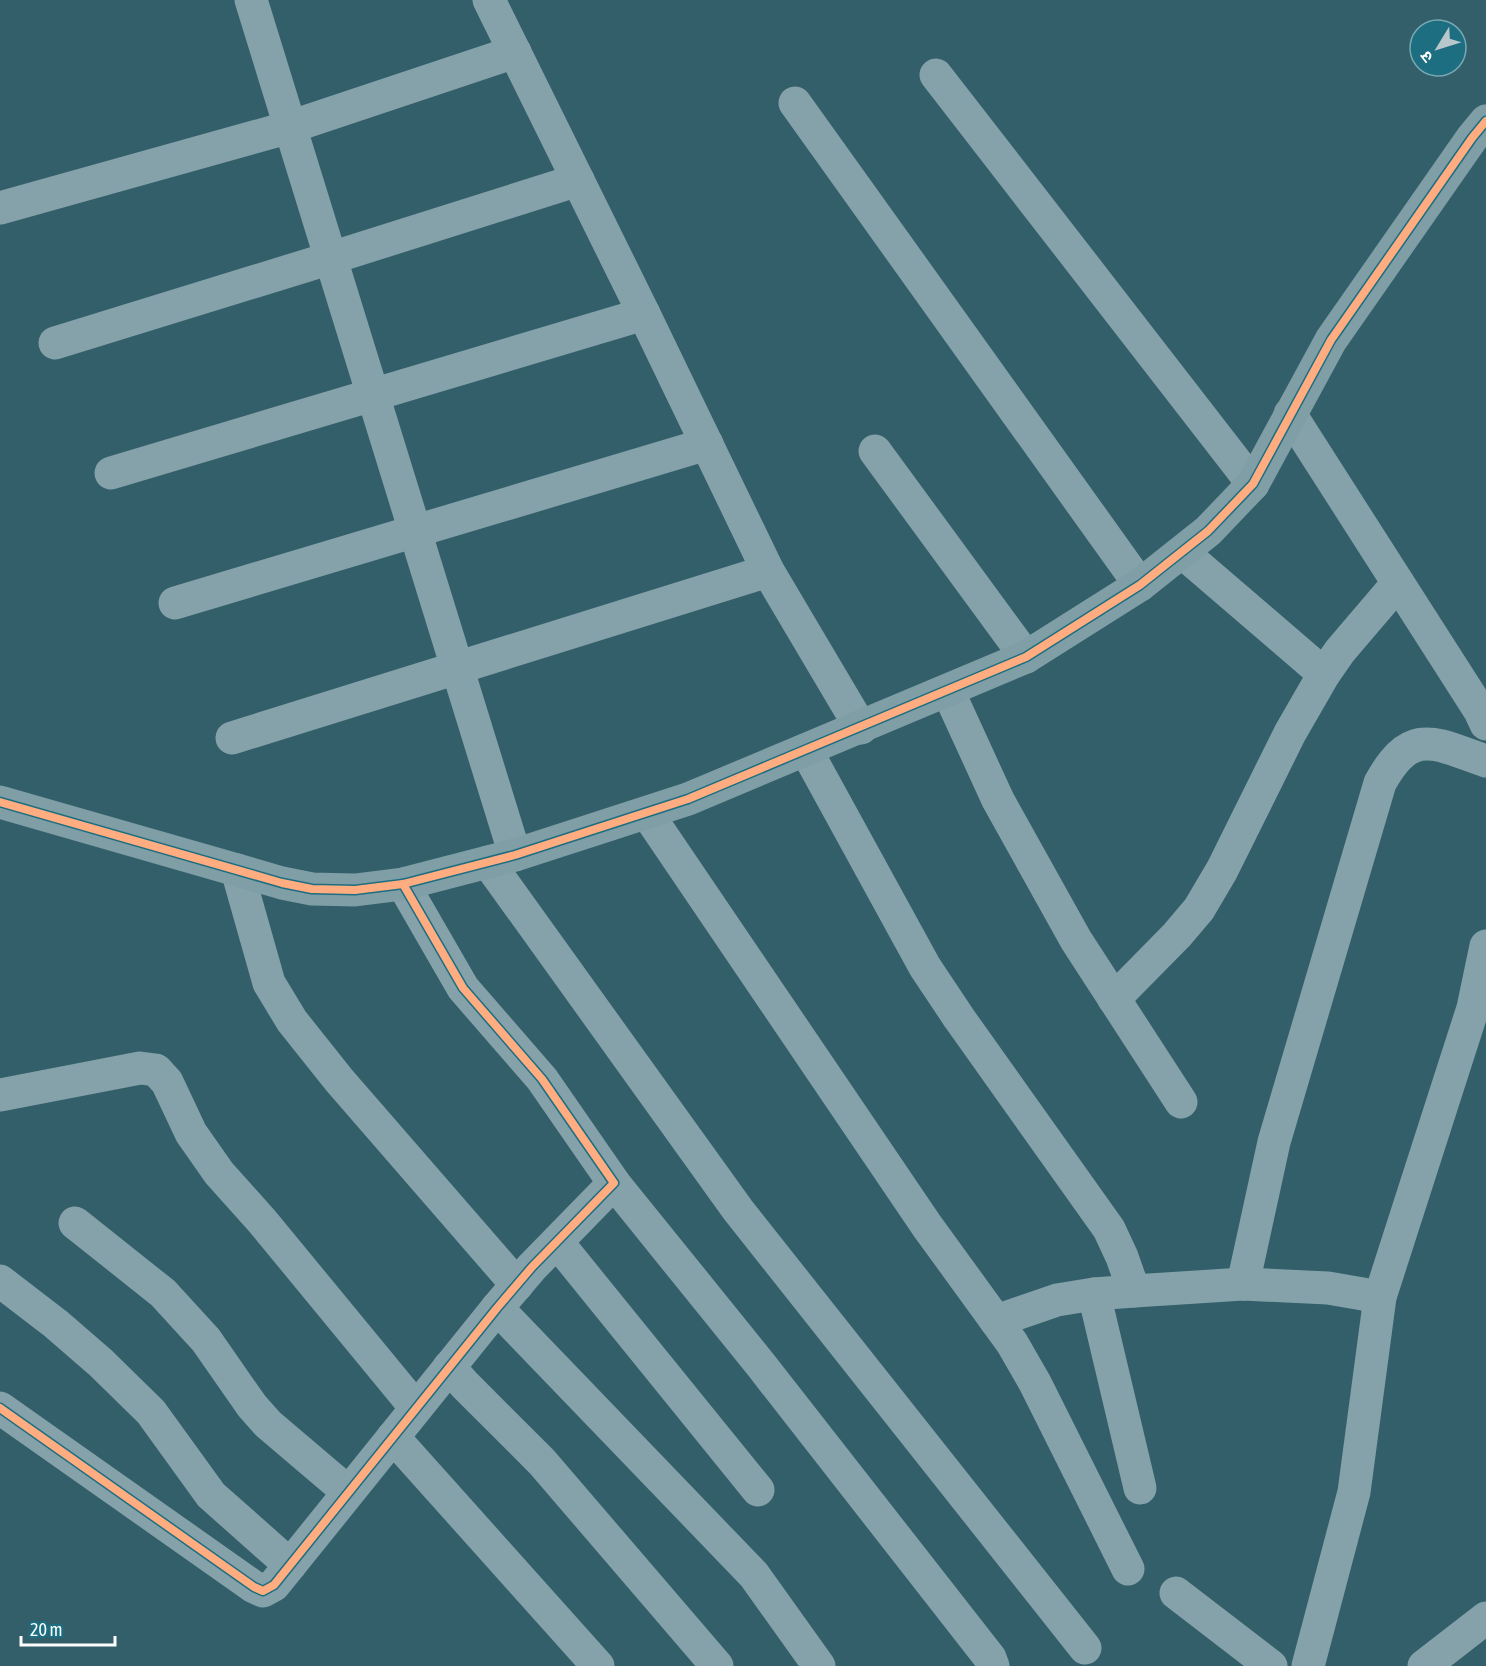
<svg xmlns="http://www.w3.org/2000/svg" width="1486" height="1666" viewBox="0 0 1486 1666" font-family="'Asap Condensed','Noto Sans Devanagari',sans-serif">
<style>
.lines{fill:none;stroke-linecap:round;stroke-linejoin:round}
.street{stroke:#85a2aa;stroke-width:33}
.secondary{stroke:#7f9ea6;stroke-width:33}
.cycleway-casing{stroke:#1c6e80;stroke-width:11}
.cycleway{stroke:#ffac80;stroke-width:8}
</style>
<rect width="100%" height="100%" fill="#335f6a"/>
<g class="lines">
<g class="street">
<path d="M 251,0 L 515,855"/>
<path d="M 489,0 L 644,314 L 768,571 L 861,728"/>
<path d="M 936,75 L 1253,484"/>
<path d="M 795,103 L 1140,585"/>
<path d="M 0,208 L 290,127 L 515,52"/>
<path d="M 55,343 L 331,258 L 578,180"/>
<path d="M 1290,414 L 1480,711 L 1486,724"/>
<path d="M 875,451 L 1026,657"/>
<path d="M 111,473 L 644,314"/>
<path d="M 1182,552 L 1324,674"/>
<path d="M 175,603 L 707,444"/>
<path d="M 948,691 L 998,800 L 1076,940 L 1181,1102"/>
<path d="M 232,738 L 768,571"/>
<path d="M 806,750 L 925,967 L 959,1018 L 1109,1229 L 1122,1257 L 1134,1291"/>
<path d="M 647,813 L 927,1226 L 1012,1343 L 1035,1383 L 1128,1569"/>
<path d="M 488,862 L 738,1210 L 1085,1648"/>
<path d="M 237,870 L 269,983 L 292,1021 L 339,1080 L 517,1285"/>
<path d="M 1114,999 L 1177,935 L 1199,909 L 1222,870 L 1290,733 L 1324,674 L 1340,651 L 1398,583"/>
<path d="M 0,1095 L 140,1068 L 156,1070 L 167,1082 L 191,1133 L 219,1173 L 262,1221 L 416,1408"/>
<path d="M 614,1183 L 761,1365 L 990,1658 L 993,1666"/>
<path d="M 75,1223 L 163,1293 L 206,1340 L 252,1406 L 268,1424 L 348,1492"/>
<path d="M 557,1242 L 758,1490"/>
<path d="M 0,1281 L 56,1324 L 101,1363 L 151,1412 L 211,1495 L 290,1565"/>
<path d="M 1243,1284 L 1274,1142 L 1380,783 C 1412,725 1435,744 1486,761"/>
<path d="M 1094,1294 L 1140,1488"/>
<path d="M 497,1308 L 754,1575 L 819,1666"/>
<path d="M 996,1321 L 1057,1300 L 1094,1294 L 1134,1291 L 1243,1284 L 1328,1288 L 1380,1297"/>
<path d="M 449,1367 L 465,1385 L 542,1462 L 717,1666"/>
<path d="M 0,1408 L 254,1587 L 263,1591 L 274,1585 L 497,1308 L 532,1267 L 614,1183 L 542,1079 L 463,988 L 403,884"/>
<path d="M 393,1437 L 598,1666"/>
<path d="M 1176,1593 L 1271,1666"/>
<path d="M 1308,1666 L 1354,1492 L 1380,1297 L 1473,1008 L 1486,946"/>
<path d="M 1424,1666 L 1486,1618"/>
</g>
<path class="secondary" d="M 0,802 L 282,883 L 312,889 L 355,890 L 403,884 L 515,855 L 688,799 L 1026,657 L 1140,585 L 1208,531 L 1253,484 L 1331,340 L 1472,138 L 1486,121"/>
<defs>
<g id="cycleway">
<path d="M 0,802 L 282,883 L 312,889 L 355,890 L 403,884 L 515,855 L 688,799 L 1026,657 L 1140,585 L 1208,531 L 1253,484 L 1331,340 L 1472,138 L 1486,121"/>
<path d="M 0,1408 L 254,1587 L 263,1591 L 274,1585 L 497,1308 L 532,1267 L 614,1183 L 542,1079 L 463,988 L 403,884"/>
</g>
</defs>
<use href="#cycleway" class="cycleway-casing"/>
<use href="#cycleway" class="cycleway"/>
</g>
<g transform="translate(1438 48) rotate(232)"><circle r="28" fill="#1c6e80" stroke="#77a8b3" stroke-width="1.5"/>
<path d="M0-4.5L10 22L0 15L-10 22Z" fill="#b8c7cb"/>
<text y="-9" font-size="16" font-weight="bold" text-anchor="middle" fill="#ffffff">उ</text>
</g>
<path d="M21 1636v9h94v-9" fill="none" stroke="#ffffff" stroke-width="3"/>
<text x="30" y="1636" font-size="18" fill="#ffffff" stroke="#1c6e80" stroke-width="4.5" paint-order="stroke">20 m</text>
</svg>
